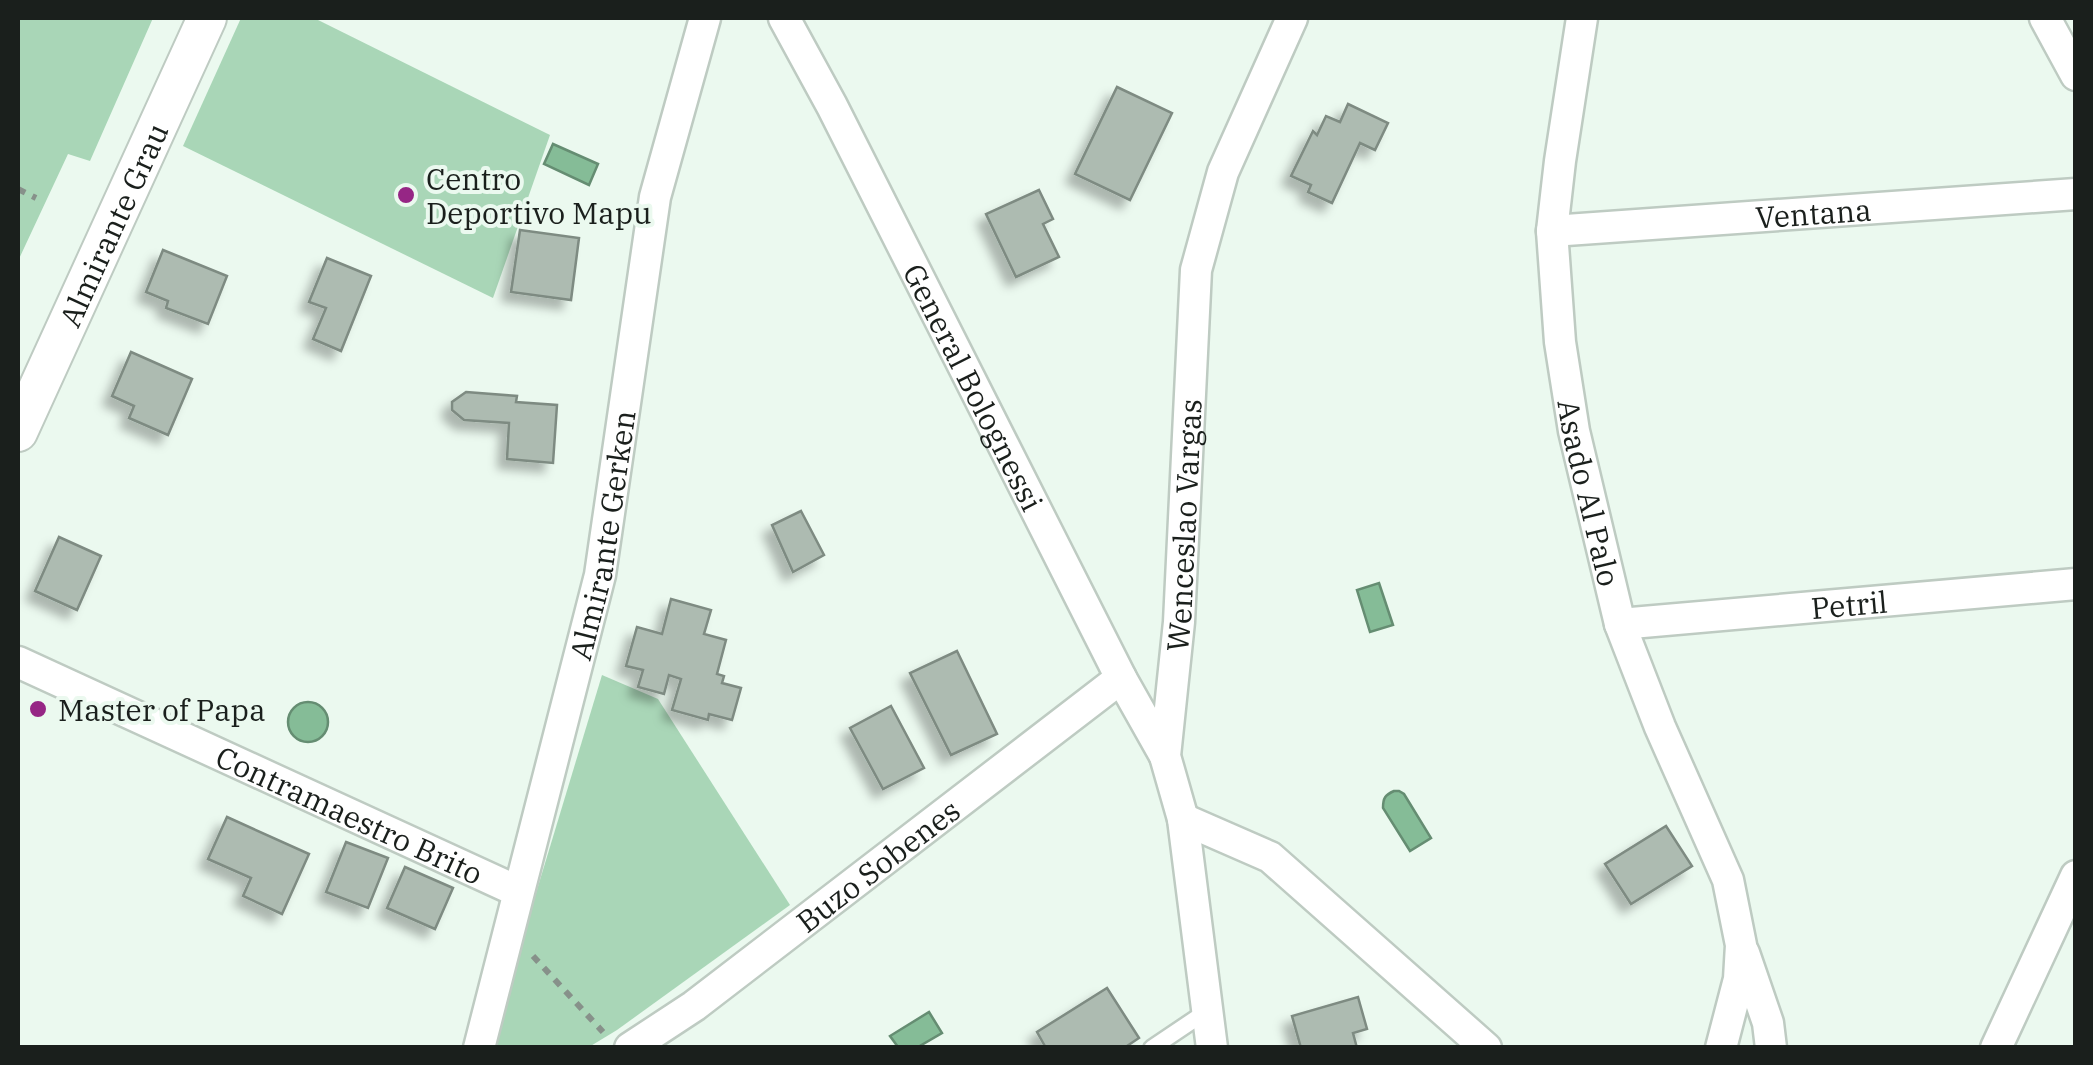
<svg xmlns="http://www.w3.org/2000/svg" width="2093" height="1065" viewBox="0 0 2093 1065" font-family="'IBM Plex Serif',serif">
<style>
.green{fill:#a9d6b7}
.water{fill:#85bc97;stroke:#658d72;stroke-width:2.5}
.building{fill:#adbbb1;stroke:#7e8b82;stroke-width:2.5;filter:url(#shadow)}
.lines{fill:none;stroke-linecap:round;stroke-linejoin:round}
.service-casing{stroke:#becbc2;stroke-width:20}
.minor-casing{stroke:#becbc2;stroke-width:35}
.tertiary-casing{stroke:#becbc2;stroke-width:42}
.path{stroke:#87918a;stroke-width:6;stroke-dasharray:8 8;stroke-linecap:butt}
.service{stroke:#fff;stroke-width:15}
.minor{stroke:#fff;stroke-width:30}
.tertiary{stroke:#fff;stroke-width:38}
.poi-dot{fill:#962685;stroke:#ebf9ef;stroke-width:4}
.labels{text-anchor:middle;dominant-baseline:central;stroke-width:8;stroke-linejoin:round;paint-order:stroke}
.poi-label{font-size:30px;fill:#1a1f1c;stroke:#ebf9ef;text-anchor:start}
.street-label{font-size:30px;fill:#1a1f1c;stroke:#ebf9ef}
</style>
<defs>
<filter id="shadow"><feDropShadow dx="-9" dy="9" stdDeviation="5" flood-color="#0004"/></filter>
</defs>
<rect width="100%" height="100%" fill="#ebf9ef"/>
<g class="green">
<path d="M 18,18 L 153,18 L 90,161 L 68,154 L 18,261 Z"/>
<path d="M 241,18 L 314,18 L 550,135 L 493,298 L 183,146 Z"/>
<path d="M 602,675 L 658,699 L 790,905 L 617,1030 L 589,1047 L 495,1048 L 523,936 Z"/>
</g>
<g class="water">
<path d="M 553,144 L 598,164 L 589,185 L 544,164 Z"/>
<path d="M 1379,583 L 1393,625 L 1370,632 L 1357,590 Z"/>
<circle cx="308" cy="722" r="20"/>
<path d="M 1394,791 L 1399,791 L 1404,794 L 1431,838 L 1410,851 L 1383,808 C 1383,798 1385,795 1394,791 Z"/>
<path d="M 929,1012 L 942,1033 L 918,1047 L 898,1047 L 890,1036 Z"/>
</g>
<g class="building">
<path d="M 1117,87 L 1172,113 L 1130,200 L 1075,174 Z"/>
<path d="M 1348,104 L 1388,123 L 1375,150 L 1360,143 L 1332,203 L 1308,192 L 1311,185 L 1291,176 L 1313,131 L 1317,135 L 1326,116 L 1340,122 Z"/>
<path d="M 1039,190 L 1053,219 L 1043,224 L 1059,257 L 1016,277 L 986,214 Z"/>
<path d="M 520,230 L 579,238 L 571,300 L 511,292 Z"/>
<path d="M 163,250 L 227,276 L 208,324 L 166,308 L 168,301 L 146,292 Z"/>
<path d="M 327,258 L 371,276 L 341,351 L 313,339 L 326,308 L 309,302 Z"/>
<path d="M 131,352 L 192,379 L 168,435 L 129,418 L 134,406 L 112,396 Z"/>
<path d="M 466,392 L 517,396 L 516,402 L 557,405 L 553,463 L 507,459 L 509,423 L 464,420 L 452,410 L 452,402 Z"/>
<path d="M 801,511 L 824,555 L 793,572 L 772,525 Z"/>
<path d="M 59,537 L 101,556 L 77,610 L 35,591 Z"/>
<path d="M 671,599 L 711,610 L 704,634 L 726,640 L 717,674 L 724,676 L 722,683 L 741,688 L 732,720 L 709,714 L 708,720 L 672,710 L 681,679 L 669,675 L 664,694 L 638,687 L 643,670 L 626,666 L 637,627 L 662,634 Z"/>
<path d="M 957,651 L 997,734 L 951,755 L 910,673 Z"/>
<path d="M 891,706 L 924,768 L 883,789 L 850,728 Z"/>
<path d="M 227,817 L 309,854 L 282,914 L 243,896 L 251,878 L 208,859 Z"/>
<path d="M 1666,826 L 1692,866 L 1631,904 L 1605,864 Z"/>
<path d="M 346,842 L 388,858 L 368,908 L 326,892 Z"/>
<path d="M 405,867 L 453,888 L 435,929 L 387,908 Z"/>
<path d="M 1107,988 L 1139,1038 L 1124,1048 L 1046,1048 L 1037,1032 Z"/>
<path d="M 1358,997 L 1367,1029 L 1353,1033 L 1357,1048 L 1301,1048 L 1292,1016 Z"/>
</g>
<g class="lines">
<defs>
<path id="service" d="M 1152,1048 L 1207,1011"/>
<g id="minor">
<path id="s1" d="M 784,18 L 832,106 L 1121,678 L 1165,756"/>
<path id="s2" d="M 1582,18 L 1560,161 L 1552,231 L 1560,342 L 1574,431 L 1620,624 L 1660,727 L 1728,880 L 1741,945 L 1739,979 L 1721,1048"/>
<path d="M 2045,18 L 2076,75"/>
<path id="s3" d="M 1552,231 L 2076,194"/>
<path id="s4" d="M 1620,624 L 2076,584"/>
<path id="s5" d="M 18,662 L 517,891"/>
<path d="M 1183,819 L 1270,857 L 1486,1048"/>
<path d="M 1744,953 L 1768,1023 L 1771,1048"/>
<path id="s6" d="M 479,1048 L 600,575 L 655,197 L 705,18"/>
<path id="s7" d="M 630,1048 L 694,1006 L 1121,678"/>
<path id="s8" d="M 1212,1048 L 1183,819 L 1165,756 L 1179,622 L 1196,270 L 1223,172 L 1292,18"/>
<path d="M 1996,1048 L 2076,876"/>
</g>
<g id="tertiary">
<path id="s9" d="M 18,432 L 207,18"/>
</g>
</defs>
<use href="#service" class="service-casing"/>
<use href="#minor" class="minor-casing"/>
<use href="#tertiary" class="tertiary-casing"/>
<g class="path">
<path d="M 18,189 L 36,198"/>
<path d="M 533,956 L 603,1032"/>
</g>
<use href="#service" class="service"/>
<use href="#minor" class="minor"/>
<use href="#tertiary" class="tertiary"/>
</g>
<g class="poi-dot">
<circle cx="406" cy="195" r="10"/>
<circle cx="38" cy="709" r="10"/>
</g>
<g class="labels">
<g class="poi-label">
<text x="426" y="178">Centro<tspan x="426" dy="34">Deportivo Mapu</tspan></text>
<text x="58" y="709">Master of Papa</text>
</g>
<g class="street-label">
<text stroke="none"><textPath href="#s3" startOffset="262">Ventana</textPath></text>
<text stroke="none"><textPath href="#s9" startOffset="228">Almirante Grau</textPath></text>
<text stroke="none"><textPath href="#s1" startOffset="415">General Bolognessi</textPath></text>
<text stroke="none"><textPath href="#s2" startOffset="480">Asado Al Palo</textPath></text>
<text stroke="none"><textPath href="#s8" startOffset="528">Wenceslao Vargas</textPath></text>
<text stroke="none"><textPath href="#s6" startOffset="528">Almirante Gerken</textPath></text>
<text stroke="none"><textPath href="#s4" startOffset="230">Petril</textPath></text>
<text stroke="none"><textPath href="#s5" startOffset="365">Contramaestro Brito</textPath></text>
<text stroke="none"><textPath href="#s7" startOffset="308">Buzo Sobenes</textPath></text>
</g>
</g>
<rect width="2093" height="1065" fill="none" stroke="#1a1f1c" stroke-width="40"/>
</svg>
